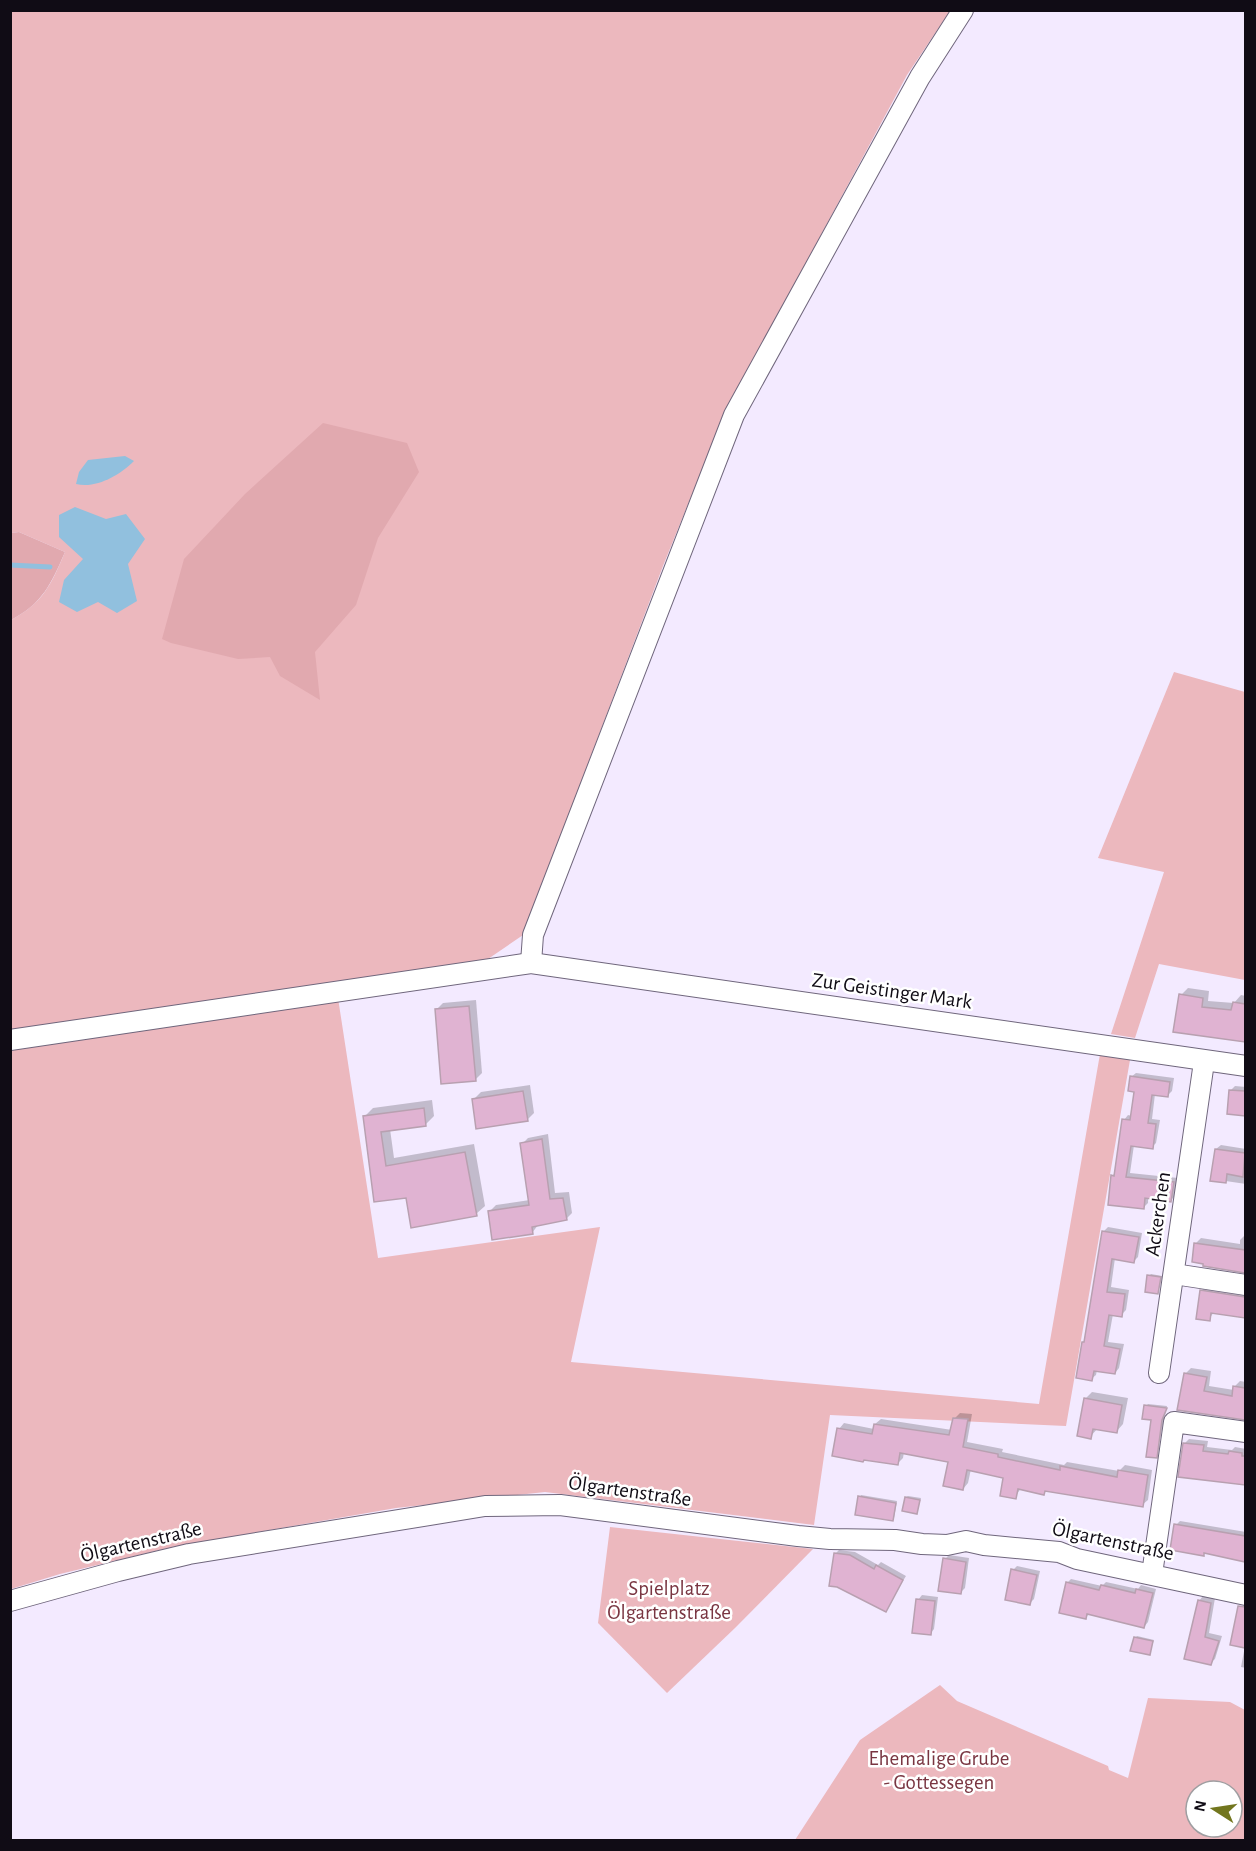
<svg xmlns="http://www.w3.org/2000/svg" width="1256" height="1851" viewBox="0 0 1256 1851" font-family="'Alegreya Sans',sans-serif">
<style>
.green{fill:#ecb8be;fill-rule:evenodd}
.forest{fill:#e1a9af}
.water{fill:#91c0de}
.shadow{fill:#0003}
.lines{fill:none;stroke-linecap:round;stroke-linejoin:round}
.stream{stroke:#91c0de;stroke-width:5}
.building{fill:#e0b3d2;stroke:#b8a0b0;stroke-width:1.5}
.minor-casing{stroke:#6f667c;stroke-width:22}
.minor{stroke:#fff;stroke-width:20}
.labels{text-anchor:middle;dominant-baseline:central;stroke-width:5;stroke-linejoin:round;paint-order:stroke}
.street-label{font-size:21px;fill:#100c15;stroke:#fff}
.park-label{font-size:21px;fill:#793541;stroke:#fff}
</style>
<rect width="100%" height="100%" fill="#f3eaff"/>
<g class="green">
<path d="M 11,11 L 950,11 L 907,75 L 724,415 L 663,566 L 564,827 L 526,933 L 488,959 L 11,1031 L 11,620 C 43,603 51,585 65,552 L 19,532 L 11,533 Z"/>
<path d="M 1174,672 L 1245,692 L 1245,980 L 1159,964 L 1135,1038 L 1111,1034 L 1164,872 L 1098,858 Z"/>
<path d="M 338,998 L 378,1258 L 600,1227 L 571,1362 L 1039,1404 L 1100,1054 L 1130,1060 L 1066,1426 L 830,1415 L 814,1525 L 545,1492 L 396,1508 L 172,1547 L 60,1574 L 11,1589 L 11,1049 Z"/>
<path d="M 610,1527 L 813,1549 L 735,1628 L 667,1693 L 598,1623 Z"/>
<path d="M 940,1685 L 957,1701 L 1108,1766 L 1109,1770 L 1128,1778 L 1148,1698 L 1230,1702 L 1245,1710 L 1245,1840 L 795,1840 L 860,1740 ZM 1196,1791 L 1232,1791 L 1232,1827 L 1196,1827 Z"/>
</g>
<g class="forest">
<path d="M 323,423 L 407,443 L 419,472 L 378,538 L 356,605 L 315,652 L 320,700 L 280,676 L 270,657 L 238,659 L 171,643 L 162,639 L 184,559 L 245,494 Z"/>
<path d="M 19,532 L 65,552 C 51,584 43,603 11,620 L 11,533 Z"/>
</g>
<g class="water">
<path d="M 125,456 L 134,461 C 120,475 96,489 76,484 L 79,472 L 88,460 Z"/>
<path d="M 75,507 L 106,519 L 126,514 L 145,539 L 128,564 L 137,601 L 117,613 L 98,602 L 77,612 L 59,602 L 64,580 L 83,559 L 59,537 L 59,515 Z"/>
</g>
<g class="shadow">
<path d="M 1188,988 L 1209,991 L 1208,1001 L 1234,1003 L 1241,995 L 1246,996 L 1246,1042 L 1175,1031 L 1181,995 Z"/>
<path d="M 476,1000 L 482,1073 L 475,1080 L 436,1010 L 443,1003 Z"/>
<path d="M 1136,1073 L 1174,1078 L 1172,1091 L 1168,1095 L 1155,1094 L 1152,1119 L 1160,1120 L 1156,1143 L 1152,1147 L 1134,1145 L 1130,1173 L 1178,1178 L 1175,1196 L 1171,1200 L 1148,1197 L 1148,1203 L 1144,1207 L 1112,1176 L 1116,1172 L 1124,1120 L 1128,1115 L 1132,1116 L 1136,1090 L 1131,1077 Z"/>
<path d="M 530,1085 L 534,1113 L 527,1120 L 474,1099 L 481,1092 Z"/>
<path d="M 1235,1086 L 1246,1087 L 1246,1114 L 1228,1113 L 1230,1091 Z"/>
<path d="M 432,1100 L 434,1116 L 425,1125 L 390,1129 L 394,1158 L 474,1144 L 485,1206 L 476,1214 L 407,1196 L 375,1200 L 364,1117 L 373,1108 Z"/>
<path d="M 548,1134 L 555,1193 L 569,1192 L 572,1213 L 566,1219 L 538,1225 L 532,1233 L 490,1211 L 496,1205 L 530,1200 L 522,1144 L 528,1138 Z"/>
<path d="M 1221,1145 L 1246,1149 L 1246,1184 L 1212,1179 L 1216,1149 Z"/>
<path d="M 1108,1227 L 1142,1233 L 1138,1257 L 1134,1261 L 1115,1258 L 1111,1287 L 1129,1290 L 1126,1310 L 1121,1315 L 1113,1314 L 1108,1342 L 1124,1344 L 1119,1368 L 1115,1373 L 1097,1370 L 1096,1375 L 1091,1379 L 1086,1340 L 1103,1232 Z"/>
<path d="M 1245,1235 L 1246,1271 L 1205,1265 L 1205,1262 L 1193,1261 L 1196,1243 L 1201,1238 L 1240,1244 L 1240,1240 Z"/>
<path d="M 1151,1274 L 1162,1276 L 1158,1292 L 1149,1276 Z"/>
<path d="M 1206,1286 L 1246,1292 L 1246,1326 L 1244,1326 L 1245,1316 L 1214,1312 L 1209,1319 L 1201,1291 Z"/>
<path d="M 1191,1368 L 1211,1371 L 1209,1386 L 1234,1390 L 1235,1386 L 1240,1381 L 1246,1382 L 1246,1418 L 1179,1409 L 1186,1373 Z"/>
<path d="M 1092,1392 L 1128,1398 L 1123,1424 L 1116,1432 L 1098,1428 L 1090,1437 L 1085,1399 Z"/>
<path d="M 1148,1404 L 1167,1406 L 1156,1457 L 1153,1419 L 1146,1406 Z"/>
<path d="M 960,1413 L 972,1414 L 967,1442 L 1003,1449 L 1002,1452 L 1064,1465 L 1067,1462 L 1119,1471 L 1125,1465 L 1152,1470 L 1148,1500 L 1142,1505 L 1047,1489 L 1044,1493 L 1021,1488 L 1015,1497 L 1005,1476 L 971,1469 L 968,1483 L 963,1489 L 950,1461 L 904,1452 L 903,1458 L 898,1463 L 839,1429 L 844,1423 L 874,1429 L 875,1424 L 881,1419 L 952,1430 L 954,1419 Z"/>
<path d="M 1189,1439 L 1208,1441 L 1207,1447 L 1232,1450 L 1235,1447 L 1246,1449 L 1246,1484 L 1180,1476 L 1185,1443 Z"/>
<path d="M 861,1495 L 897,1501 L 894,1518 L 893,1519 L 860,1497 Z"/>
<path d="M 908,1496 L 921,1498 L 917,1512 L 906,1497 Z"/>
<path d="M 1180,1521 L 1246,1532 L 1246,1560 L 1205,1552 L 1203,1554 L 1176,1525 Z"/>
<path d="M 839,1550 L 855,1552 L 878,1565 L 881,1562 L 906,1576 L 885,1610 L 835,1554 Z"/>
<path d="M 949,1555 L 969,1558 L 965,1588 L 960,1593 L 945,1559 Z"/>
<path d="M 1017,1566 L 1040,1571 L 1034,1599 L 1029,1604 L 1013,1570 Z"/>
<path d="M 1071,1579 L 1102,1586 L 1106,1582 L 1138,1589 L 1141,1585 L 1156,1589 L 1148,1622 L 1144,1627 L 1090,1613 L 1086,1617 L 1067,1583 Z"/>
<path d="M 922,1595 L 938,1597 L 934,1629 L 930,1634 L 918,1600 Z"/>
<path d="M 1203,1596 L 1215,1598 L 1209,1633 L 1222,1636 L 1215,1659 L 1210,1663 L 1186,1658 L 1199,1601 Z"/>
<path d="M 1241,1613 L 1246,1614 L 1246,1668 L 1241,1667 L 1245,1646 Z"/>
<path d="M 1137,1636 L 1154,1640 L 1149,1654 L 1135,1638 Z"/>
</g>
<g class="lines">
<path class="stream" d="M 10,565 L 50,567"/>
</g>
<g class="building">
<path d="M 1179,994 L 1203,998 L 1202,1007 L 1231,1010 L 1233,1002 L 1245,1004 L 1245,1042 L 1173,1032 Z"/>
<path d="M 469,1006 L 476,1081 L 441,1084 L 435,1009 Z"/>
<path d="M 1130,1076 L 1170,1082 L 1168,1097 L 1152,1095 L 1148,1123 L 1156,1124 L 1153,1149 L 1131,1146 L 1126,1177 L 1174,1182 L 1171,1202 L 1145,1198 L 1144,1209 L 1108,1205 L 1111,1175 L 1114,1176 L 1122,1119 L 1130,1120 L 1134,1092 L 1128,1091 Z"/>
<path d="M 1229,1090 L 1245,1091 L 1245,1116 L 1227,1114 Z"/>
<path d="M 523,1091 L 528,1121 L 476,1129 L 472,1099 Z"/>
<path d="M 424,1108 L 426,1126 L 381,1132 L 386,1166 L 465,1152 L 477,1216 L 411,1228 L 406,1198 L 374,1202 L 363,1116 Z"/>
<path d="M 542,1139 L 550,1199 L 563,1198 L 567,1220 L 532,1227 L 533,1234 L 492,1240 L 488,1211 L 529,1205 L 520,1143 Z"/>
<path d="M 1215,1149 L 1245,1153 L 1243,1177 L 1227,1174 L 1226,1183 L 1210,1181 Z"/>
<path d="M 1102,1231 L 1139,1237 L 1134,1263 L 1112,1259 L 1107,1292 L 1125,1294 L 1122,1317 L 1109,1315 L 1104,1346 L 1120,1349 L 1115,1374 L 1094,1371 L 1092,1381 L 1076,1378 L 1082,1342 L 1084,1342 Z"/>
<path d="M 1194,1243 L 1245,1250 L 1245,1273 L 1203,1266 L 1203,1264 L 1192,1262 Z"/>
<path d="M 1147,1275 L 1161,1277 L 1158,1294 L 1145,1292 Z"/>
<path d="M 1200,1290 L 1245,1297 L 1245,1318 L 1211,1313 L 1210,1321 L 1196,1319 Z"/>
<path d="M 1184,1373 L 1207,1377 L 1204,1391 L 1232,1396 L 1233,1386 L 1245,1388 L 1245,1420 L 1177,1410 Z"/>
<path d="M 1084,1398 L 1122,1405 L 1117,1433 L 1093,1429 L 1091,1439 L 1077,1436 Z"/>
<path d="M 1144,1405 L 1167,1408 L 1162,1420 L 1157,1458 L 1146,1457 L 1151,1420 L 1142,1419 Z"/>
<path d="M 953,1418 L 968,1419 L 963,1447 L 998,1454 L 998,1457 L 1060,1470 L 1060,1466 L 1117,1477 L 1118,1470 L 1148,1475 L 1143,1507 L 1045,1491 L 1044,1495 L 1018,1489 L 1016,1499 L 1000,1496 L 1003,1478 L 967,1470 L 963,1490 L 943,1486 L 948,1462 L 900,1453 L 898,1465 L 864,1460 L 863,1462 L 832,1456 L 837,1428 L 872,1434 L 874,1424 L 949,1435 Z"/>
<path d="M 1183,1443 L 1204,1445 L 1203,1451 L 1228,1454 L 1229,1451 L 1242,1453 L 1242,1456 L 1245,1456 L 1245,1485 L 1178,1477 Z"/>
<path d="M 858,1496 L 896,1503 L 893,1521 L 855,1515 Z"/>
<path d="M 905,1497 L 920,1500 L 917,1514 L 902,1511 Z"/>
<path d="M 1174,1524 L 1245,1536 L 1245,1562 L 1204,1553 L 1204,1556 L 1170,1550 Z"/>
<path d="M 834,1553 L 850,1555 L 874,1569 L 876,1565 L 903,1580 L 886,1612 L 837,1587 L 829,1586 Z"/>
<path d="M 943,1558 L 966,1562 L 961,1594 L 938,1591 Z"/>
<path d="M 1011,1569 L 1037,1575 L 1030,1605 L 1005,1600 Z"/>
<path d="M 1066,1582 L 1099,1590 L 1101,1585 L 1135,1593 L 1136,1589 L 1153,1593 L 1144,1628 L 1087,1614 L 1086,1619 L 1059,1613 Z"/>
<path d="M 916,1599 L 935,1601 L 931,1635 L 912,1633 Z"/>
<path d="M 1198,1600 L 1211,1603 L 1205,1637 L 1219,1641 L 1211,1665 L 1184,1659 Z"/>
<path d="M 1238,1606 L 1245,1607 L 1245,1648 L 1230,1645 Z"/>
<path d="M 1134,1637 L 1153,1641 L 1150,1655 L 1130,1651 Z"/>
</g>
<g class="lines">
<defs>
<g id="minor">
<path d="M 531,963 L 533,935 L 734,415 L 920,77 L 963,10"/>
<path d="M 10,1040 L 531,963 L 1246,1066"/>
<path d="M 1174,1274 L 1246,1285"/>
<path d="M 1159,1373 L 1204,1062"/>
<path d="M 1152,1574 L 1174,1422 L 1246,1432"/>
<path d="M 10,1601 L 118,1571 L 189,1554 L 485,1506 L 560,1505 L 798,1536 L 830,1539 L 895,1540 L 922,1544 L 947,1545 L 966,1541 L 984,1545 L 1059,1552 L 1077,1559 L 1246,1595"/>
</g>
</defs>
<use href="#minor" class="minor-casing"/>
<use href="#minor" class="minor"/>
</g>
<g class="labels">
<g class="street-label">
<text transform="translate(892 991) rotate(8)">Zur Geistinger Mark</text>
<text transform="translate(1158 1214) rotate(-82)">Ackerchen</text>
<text transform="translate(630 1491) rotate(8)">Ölgartenstraße</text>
<text transform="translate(1113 1541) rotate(12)">Ölgartenstraße</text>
<text transform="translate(141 1542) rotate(-13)">Ölgartenstraße</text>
</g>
<g class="park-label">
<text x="669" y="1588">Spielplatz<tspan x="669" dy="24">Ölgartenstraße</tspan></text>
<text x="939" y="1758">Ehemalige Grube<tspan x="939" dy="24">- Gottessegen</tspan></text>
</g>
</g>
<rect width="1256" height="1851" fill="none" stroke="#100c15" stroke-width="24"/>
<g transform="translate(1214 1809) rotate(282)"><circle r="28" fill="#ffffff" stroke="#9f9ea1" stroke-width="1.5"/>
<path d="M0-4.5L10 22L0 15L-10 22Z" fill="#72761e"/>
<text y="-9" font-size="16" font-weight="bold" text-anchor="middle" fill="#100c15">N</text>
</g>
</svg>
